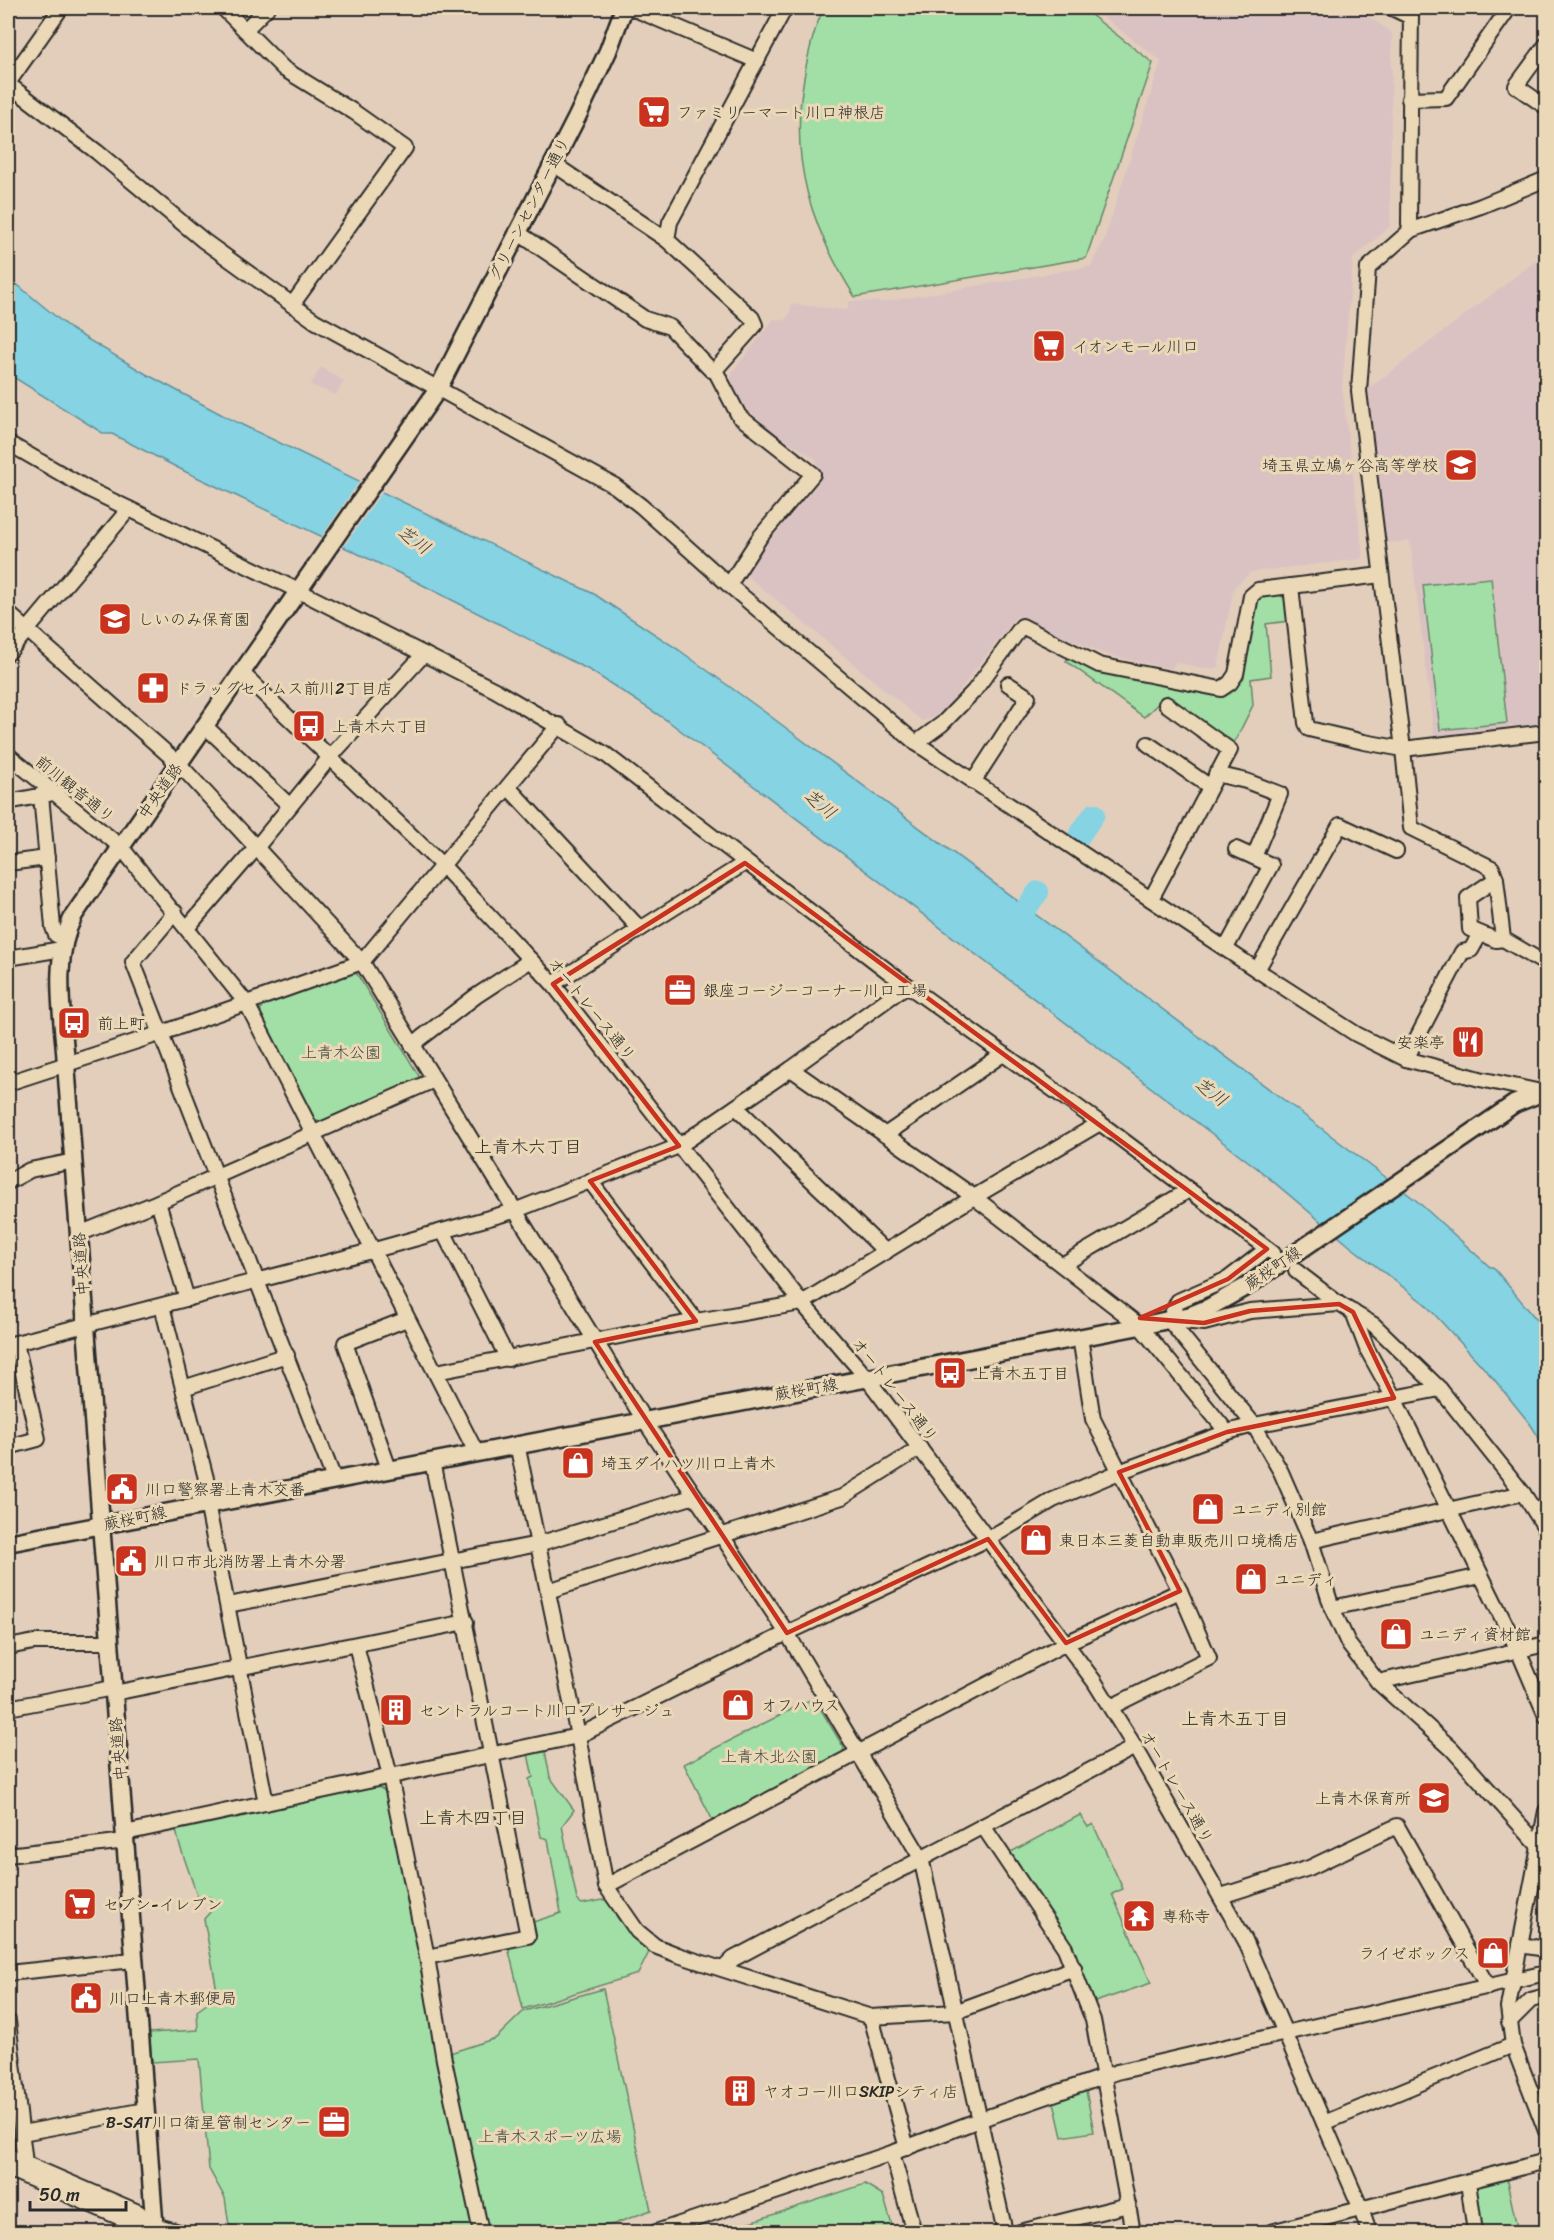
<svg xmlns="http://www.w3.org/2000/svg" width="1554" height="2240" viewBox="0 0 1554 2240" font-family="Sriracha,'Klee One',sans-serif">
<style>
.built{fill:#dac2c3}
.green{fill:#a2dfa6;stroke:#668568;stroke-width:1.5}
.water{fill:#85d3e3;stroke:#619099;stroke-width:1.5}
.pier{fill:#e3cebc}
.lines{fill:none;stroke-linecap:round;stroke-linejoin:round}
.river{stroke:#85d3e3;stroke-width:22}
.minor-casing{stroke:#2b2b2b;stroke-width:18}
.major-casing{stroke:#2b2b2b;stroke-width:21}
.minor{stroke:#ebd8b6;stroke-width:14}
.major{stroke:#ebd8b6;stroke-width:16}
.marked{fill:none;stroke:#c8321e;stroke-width:4.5;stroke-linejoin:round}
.labels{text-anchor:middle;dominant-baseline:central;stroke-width:6;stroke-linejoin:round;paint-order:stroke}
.poi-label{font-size:16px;fill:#2b2b2b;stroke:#ebd8b6;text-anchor:start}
.street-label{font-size:16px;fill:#2b2b2b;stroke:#ebd8b6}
.park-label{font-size:16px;fill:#3d463d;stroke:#ebd8b6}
.water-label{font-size:18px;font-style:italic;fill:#384447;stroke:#ebd8b6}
.neighbourhood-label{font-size:18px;fill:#2b2b2b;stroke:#ebd8b6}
</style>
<rect width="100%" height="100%" fill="#e3cebc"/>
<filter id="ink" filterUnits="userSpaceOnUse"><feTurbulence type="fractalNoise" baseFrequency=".0167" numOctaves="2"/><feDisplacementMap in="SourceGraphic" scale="12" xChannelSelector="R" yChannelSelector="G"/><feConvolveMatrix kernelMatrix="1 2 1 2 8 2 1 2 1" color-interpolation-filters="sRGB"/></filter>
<g filter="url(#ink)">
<g class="built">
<path d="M 1091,8 L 1338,8 L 1368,16 L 1392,33 L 1390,226 L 1353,259 L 1342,387 L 1363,555 L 1361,559 L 1251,572 L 1234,587 L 1218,667 L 1211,670 L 1175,662 L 1172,669 L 1107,655 L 1017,616 L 949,704 L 933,718 L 922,721 L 745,574 L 750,564 L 820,481 L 816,459 L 770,430 L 743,405 L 731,381 L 732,372 L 774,319 L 785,320 L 790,313 L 791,304 L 847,310 L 849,301 L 883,302 L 1091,266 L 1104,240 L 1161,61 Z"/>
<path d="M 1546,253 L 1546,722 L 1434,736 L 1410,541 L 1385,543 L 1368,389 Z"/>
<path d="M 321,367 L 344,381 L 336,395 L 310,385 Z"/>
</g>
<g class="green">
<path d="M 824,8 L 1082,8 L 1153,63 L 1086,258 L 855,297 C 811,227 789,162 804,78 C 808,54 813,30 824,8 Z"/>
<path d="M 1491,578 L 1507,723 L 1440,730 L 1423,585 Z"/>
<path d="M 1278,594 L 1286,599 L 1289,621 L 1266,624 L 1271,676 L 1251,679 L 1253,705 L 1232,747 L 1167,695 L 1144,717 L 1066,661 L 1069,657 L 1101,671 L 1219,696 L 1239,683 L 1257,602 L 1264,595 Z"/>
<path d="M 351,973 L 357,974 L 419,1076 L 415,1082 L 323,1122 L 314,1119 L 260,1011 L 265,1003 Z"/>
<path d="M 814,1698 L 844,1748 L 842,1754 L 713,1821 L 684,1764 Z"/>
<path d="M 545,1751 L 550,1777 L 574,1810 L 562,1826 L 577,1900 L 582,1904 L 608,1899 C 615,1921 633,1935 650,1950 L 638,1974 L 523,2009 L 508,1947 L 535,1940 L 533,1922 L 561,1913 L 548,1839 L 541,1837 L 529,1779 L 533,1777 L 528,1754 Z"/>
<path d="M 378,1787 L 387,1792 L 476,2232 L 259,2232 L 229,2225 L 225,2198 L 209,2169 L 199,2059 L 152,2062 L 149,2033 L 198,2030 L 197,2011 L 218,1996 L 204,1919 L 211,1911 L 210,1897 L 198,1898 L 179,1843 L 176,1830 Z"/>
<path d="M 1080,1815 L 1088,1827 L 1093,1824 L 1123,1889 L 1112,1894 L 1151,1983 L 1092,2003 L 1071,1945 L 1009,1853 Z"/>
<path d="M 603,1989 L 651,2210 L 614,2224 L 566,2232 L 486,2232 L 447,2054 L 496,2038 L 524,2011 Z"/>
<path d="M 1086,2091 L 1094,2132 L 1062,2137 L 1054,2102 Z"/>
<path d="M 1506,2177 L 1518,2232 L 1481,2232 L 1474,2190 L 1479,2185 Z"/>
<path d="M 865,2184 L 883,2195 L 894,2232 L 721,2232 Z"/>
</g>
<path class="water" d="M 8,277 L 72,330 L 146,374 L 230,419 L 594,594 L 679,650 L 766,713 L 1296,1109 L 1417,1201 L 1490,1267 L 1493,1267 L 1546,1331 L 1546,1449 L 1531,1425 L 1493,1378 L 1425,1304 L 1351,1247 L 1257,1168 L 668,721 L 591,671 L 407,577 L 186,472 L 112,434 L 104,434 L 10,375 L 8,373 Z"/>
<path class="pier" d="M 361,479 L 384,489 L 342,549 L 320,539 Z"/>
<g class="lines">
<g class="river">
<path d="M 1079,836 L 1094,814"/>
<path d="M 1008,933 L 1038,892"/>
</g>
<defs>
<g id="minor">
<path d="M 223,8 L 284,69 L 354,112 L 405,148 L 292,305"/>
<path d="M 632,8 L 757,61"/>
<path d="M 1392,8 L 1411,17"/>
<path d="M 1411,8 L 1409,224 L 1411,230"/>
<path d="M 245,30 L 267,8"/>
<path d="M 1546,45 L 1516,86 L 1546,107"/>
<path d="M 8,83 L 61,8"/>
<path d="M 8,84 L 97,152 L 204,241 L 315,321 L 615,486 L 641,506 L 729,585 L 916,743 L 1257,970 L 1356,1034 L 1406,1059 L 1480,1079 L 1546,1093"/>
<path d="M 1409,99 L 1446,98 L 1509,8"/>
<path d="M 552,163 L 667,240 L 752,318 L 755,325 L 715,370 L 739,416 L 813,474 L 760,537 L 729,585"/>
<path d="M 1546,179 L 1481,206 L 1411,230 L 1368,268 L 1359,391 L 1403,749 L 1411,828 L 1492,868 L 1496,879 L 1503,939 L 1546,964"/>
<path d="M 517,232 L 645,319 L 670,327 L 711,370 L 715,370"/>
<path d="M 667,240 L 670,222 L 785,8"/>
<path d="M 8,443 L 88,489 L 299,591 L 495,690 L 605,754 L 889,972 L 1100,1123 L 1273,1253"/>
<path d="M 1381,575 L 1291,586 L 1306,723 L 1309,729 L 1364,742 L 1403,749 L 1546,732"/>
<path d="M 8,613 L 179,764 L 362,962 L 644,1420 L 787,1633 L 921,1858 L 1005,2232"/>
<path d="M 8,653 L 129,509"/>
<path d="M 242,673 L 443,866 L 553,984 L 802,1303 L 867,1378 L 1094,1681 L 1135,1747 L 1245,1940 L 1361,2209 L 1369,2232"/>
<path d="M 205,726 L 290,806"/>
<path d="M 916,743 L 942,724 L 974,691 L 1022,626 L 1099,665 L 1221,689 L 1230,683 L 1236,674 L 1251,596 L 1258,590 L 1291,586"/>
<path d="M 1148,744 L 1209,786"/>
<path d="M 8,755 L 121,847 L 247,1004 L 476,1452"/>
<path d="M 1216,774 L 1246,781 L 1280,794 L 1254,857"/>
<path d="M 973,782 L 1028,697 L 1008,684"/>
<path d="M 508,787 L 640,929"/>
<path d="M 41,795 L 53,927 L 56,935 L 64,938"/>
<path d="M 8,802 L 49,794"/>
<path d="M 8,863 L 47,858"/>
<path d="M 1496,879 L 1468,898 L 1470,929 L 1496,940 L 1503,939"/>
<path d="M 1151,899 L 1230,750 L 1166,704"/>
<path d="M 175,912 L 133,962 L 334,1479"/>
<path d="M 187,928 L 256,848 L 330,757 L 424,654"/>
<path d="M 1226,948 L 1271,865 L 1236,849"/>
<path d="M 8,958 L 62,949"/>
<path d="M 1257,970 L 1340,825 L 1396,851"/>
<path d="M 553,984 L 745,863"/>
<path d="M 412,1045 L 476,996 L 531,960"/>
<path d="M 1406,1059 L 1462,952 L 1471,950 L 1480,934"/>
<path d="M 791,1069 L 970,1194 L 1140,1326 L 1227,1432"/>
<path d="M 8,1083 L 162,1033 L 362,962 L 559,725"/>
<path d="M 736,1107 L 886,1252"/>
<path d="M 885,1135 L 1003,1054"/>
<path d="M 590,1181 L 696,1321"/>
<path d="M 8,1182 L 30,1170 L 74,1161"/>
<path d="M 158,1202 L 187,1299"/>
<path d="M 443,1231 L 508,1359"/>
<path d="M 79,1234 L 158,1202 L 434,1080"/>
<path d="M 1267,1249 L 1228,1279 L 1178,1301 L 1169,1320 L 1204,1323 L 1250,1311 L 1339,1304"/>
<path d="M 1062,1265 L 1189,1190"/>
<path d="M 1296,1271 L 1339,1304 L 1374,1325 L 1440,1389 L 1523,1493 L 1546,1529"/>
<path d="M 162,1306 L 212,1502"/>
<path d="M 1353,1312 L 1367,1349 L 1394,1398 L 1518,1650 L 1546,1716"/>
<path d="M 1169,1320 L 1254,1425 L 1281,1472 L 1311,1541 L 1332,1608 L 1349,1645 L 1378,1682 L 1452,1749 L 1546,1854"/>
<path d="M 1080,1337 L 1093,1419 L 1180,1591 L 1209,1658 L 1111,1707"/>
<path d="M 8,1345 L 371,1251 L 514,1211 L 679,1146 L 791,1069 L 907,985"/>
<path d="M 436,1372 L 696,1321 L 802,1303 L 974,1197 L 1100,1123"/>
<path d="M 183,1388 L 287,1355"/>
<path d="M 517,1444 L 578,1736 L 606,1886 L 637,1931 L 655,1946 L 678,1955 L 871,2017 L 955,2012 L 1074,1968"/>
<path d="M 8,1447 L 38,1439 L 16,1343"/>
<path d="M 389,1469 L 345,1343 L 407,1319"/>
<path d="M 207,1503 L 266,1803"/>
<path d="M 1311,1541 L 1523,1493"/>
<path d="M 548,1591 L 842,1497 L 920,1448"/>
<path d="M 228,1605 L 538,1544 L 695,1496"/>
<path d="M 1332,1608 L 1481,1576"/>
<path d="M 356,1645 L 390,1776 L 427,1957 L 528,1936 L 432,1461"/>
<path d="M 8,1647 L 34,1642 L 108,1642"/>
<path d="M 1378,1682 L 1546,1644"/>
<path d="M 114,1693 L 466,1622"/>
<path d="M 8,1708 L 113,1688"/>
<path d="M 1546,1811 L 1508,2007 L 1513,2045 L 1546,2131"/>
<path d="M 983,1826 L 1135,1747"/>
<path d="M 125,1833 L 578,1736 L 787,1633 L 988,1539 L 1053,1500 L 1119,1472 L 1227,1432 L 1254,1425 L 1440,1389"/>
<path d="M 8,1855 L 126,1841"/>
<path d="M 606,1886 L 1066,1643 L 1180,1591"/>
<path d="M 1221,1896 L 1309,1868 L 1397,1826 L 1488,1987"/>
<path d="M 1520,1945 L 1546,1949"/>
<path d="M 427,1957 L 444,2060 L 481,2232"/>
<path d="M 723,1969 L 733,1959 L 983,1826 L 1065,1948 L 1093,2020 L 1133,2232"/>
<path d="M 8,1973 L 133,1960"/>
<path d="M 871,2017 L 907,2148"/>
<path d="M 8,2021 L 25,2163 L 23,2170"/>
<path d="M 1509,2022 L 1531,2000 L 1546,1996"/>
<path d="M 1324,2123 L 1513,2045"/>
<path d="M 22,2133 L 145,2110"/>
<path d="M 892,2153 L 914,2232"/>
<path d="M 8,2156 L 138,2212 L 154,2225"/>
<path d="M 8,2169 L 135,2224 L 154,2225 L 179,2232"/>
<path d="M 1468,2182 L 1475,2232"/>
<path d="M 656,2232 L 892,2153 L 979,2120 L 1117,2072 L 1546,1973"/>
<path d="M 1020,2232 L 1128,2205"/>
<path d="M 1271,2232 L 1546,2161"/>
</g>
<g id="major">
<path d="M 8,1543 L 1140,1326 L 1191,1315 L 1208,1308 L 1249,1285 L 1514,1104 L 1546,1091"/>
<path d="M 155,2232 L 66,1064 C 63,1016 51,960 74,915 L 438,389 L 577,117 L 608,51 L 624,8"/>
</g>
</defs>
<use href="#minor" class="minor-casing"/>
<use href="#major" class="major-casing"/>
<use href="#minor" class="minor"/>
<use href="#major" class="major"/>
</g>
</g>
<path class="marked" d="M 745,863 L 1267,1249 L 1228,1279 L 1140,1318 L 1204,1323 L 1250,1311 L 1339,1304 L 1353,1312 L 1394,1398 L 1227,1432 L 1119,1472 L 1180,1591 L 1066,1643 L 988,1539 L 787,1633 L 595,1342 L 696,1321 L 590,1181 L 679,1146 L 553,984 Z"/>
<defs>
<symbol id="supermarket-square" viewBox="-11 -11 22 22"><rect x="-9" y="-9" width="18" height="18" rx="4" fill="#c8321e" stroke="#ebd8b6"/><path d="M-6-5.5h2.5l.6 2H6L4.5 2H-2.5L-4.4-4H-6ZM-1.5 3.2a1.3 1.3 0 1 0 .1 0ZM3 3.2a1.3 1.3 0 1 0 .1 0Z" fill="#fff"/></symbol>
<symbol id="school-square" viewBox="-11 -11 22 22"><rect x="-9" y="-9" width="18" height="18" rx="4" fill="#c8321e" stroke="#ebd8b6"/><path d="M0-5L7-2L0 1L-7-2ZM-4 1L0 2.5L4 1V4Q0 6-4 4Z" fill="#fff"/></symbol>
<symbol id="pharmacy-square" viewBox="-11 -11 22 22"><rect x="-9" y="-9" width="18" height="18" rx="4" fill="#c8321e" stroke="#ebd8b6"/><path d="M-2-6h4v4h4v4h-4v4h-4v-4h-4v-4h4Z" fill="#fff"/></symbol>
<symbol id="bus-square" viewBox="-11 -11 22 22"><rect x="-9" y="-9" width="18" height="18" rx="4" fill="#c8321e" stroke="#ebd8b6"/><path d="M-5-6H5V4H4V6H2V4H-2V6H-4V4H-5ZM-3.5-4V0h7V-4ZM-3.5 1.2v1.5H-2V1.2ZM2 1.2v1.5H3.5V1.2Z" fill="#fff"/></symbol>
<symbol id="office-square" viewBox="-11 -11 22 22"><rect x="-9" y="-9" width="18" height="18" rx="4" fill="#c8321e" stroke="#ebd8b6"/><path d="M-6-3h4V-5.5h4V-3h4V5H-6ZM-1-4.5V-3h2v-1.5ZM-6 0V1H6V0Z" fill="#fff"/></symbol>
<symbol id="restaurant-square" viewBox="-11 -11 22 22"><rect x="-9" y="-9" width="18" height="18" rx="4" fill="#c8321e" stroke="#ebd8b6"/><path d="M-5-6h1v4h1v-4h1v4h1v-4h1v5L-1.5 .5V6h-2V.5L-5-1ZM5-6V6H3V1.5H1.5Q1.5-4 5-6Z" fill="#fff"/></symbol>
<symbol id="shop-square" viewBox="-11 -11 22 22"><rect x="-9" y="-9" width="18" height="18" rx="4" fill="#c8321e" stroke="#ebd8b6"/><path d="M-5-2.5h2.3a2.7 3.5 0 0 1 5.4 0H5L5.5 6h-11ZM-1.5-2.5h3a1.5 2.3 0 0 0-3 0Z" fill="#fff"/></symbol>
<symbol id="civic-square" viewBox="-11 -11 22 22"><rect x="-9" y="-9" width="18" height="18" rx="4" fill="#c8321e" stroke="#ebd8b6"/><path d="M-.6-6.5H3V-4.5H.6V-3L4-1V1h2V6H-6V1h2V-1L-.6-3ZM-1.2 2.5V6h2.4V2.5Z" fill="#fff"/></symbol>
<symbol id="building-square" viewBox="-11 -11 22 22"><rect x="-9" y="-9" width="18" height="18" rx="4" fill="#c8321e" stroke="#ebd8b6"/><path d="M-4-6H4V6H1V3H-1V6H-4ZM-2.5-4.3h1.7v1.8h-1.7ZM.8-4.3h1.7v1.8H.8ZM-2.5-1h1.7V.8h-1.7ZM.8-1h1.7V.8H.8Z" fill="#fff"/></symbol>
<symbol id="temple-square" viewBox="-11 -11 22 22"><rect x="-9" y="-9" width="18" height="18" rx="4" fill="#c8321e" stroke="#ebd8b6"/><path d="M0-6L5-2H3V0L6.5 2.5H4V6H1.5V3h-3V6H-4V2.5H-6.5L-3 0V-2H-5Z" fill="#fff"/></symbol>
</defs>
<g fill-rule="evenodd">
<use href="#supermarket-square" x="635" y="93" width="38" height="38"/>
<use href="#supermarket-square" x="1030" y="327" width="38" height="38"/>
<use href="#school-square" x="1442" y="446" width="38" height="38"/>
<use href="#school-square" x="96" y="600" width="38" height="38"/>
<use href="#pharmacy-square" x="134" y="669" width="38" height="38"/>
<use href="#bus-square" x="290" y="707" width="38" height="38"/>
<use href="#office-square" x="661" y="971" width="38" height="38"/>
<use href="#bus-square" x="55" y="1004" width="38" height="38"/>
<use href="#restaurant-square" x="1449" y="1023" width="38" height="38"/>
<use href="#bus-square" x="931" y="1354" width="38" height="38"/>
<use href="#shop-square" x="559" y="1444" width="38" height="38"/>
<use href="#civic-square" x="103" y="1470" width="38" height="38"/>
<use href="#shop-square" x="1189" y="1490" width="38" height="38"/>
<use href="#shop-square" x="1017" y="1521" width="38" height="38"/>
<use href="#civic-square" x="112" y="1542" width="38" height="38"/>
<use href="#shop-square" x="1232" y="1560" width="38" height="38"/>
<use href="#shop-square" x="1377" y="1615" width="38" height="38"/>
<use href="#shop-square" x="719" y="1686" width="38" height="38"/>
<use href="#building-square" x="377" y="1691" width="38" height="38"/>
<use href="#school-square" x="1415" y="1779" width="38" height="38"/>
<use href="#supermarket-square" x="61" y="1885" width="38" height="38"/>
<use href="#temple-square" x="1120" y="1897" width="38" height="38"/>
<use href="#shop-square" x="1474" y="1934" width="38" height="38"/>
<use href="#civic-square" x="67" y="1979" width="38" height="38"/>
<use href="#building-square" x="721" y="2072" width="38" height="38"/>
<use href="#office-square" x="315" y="2103" width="38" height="38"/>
</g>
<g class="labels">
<g class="poi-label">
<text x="677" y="112">ファミリーマート川口神根店</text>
<text x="1072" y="346">イオンモール川口</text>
<text x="1438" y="465" text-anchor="end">埼玉県立鳩ヶ谷高等学校</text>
<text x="138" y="619">しいのみ保育園</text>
<text x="176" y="688">ドラッグセイムス前川2丁目店</text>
<text x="332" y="726">上青木六丁目</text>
<text x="703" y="990">銀座コージーコーナー川口工場</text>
<text x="97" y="1023">前上町</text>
<text x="1445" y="1042" text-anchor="end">安楽亭</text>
<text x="973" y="1373">上青木五丁目</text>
<text x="601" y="1463">埼玉ダイハツ川口上青木</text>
<text x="145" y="1489">川口警察署上青木交番</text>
<text x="1231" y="1509">ユニディ別館</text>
<text x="1059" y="1540">東日本三菱自動車販売川口境橋店</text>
<text x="154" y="1561">川口市北消防署上青木分署</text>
<text x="1274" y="1579">ユニディ</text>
<text x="1419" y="1634">ユニディ資材館</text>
<text x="761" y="1705">オフハウス</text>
<text x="419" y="1710">セントラルコート川口プレサージュ</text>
<text x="1411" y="1798" text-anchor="end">上青木保育所</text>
<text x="103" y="1904">セブン-イレブン</text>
<text x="1162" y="1916">専称寺</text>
<text x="1470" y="1953" text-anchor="end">ライゼボックス</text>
<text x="109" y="1998">川口上青木郵便局</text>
<text x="763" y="2091">ヤオコー川口SKIPシティ店</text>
<text x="311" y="2122" text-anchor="end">B-SAT川口衛星管制センター</text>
</g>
<g class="street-label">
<text transform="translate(529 209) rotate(-63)">グリーンセンター通り</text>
<text transform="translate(75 789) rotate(39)">前川観音通り</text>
<text transform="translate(160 791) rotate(-55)">中央道路</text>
<text transform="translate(592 1009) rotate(51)">オートレース通り</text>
<text transform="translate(81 1264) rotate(-94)">中央道路</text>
<text transform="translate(1273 1268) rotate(-34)">蕨桜町線</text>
<text transform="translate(806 1389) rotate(-10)">蕨桜町線</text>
<text transform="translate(895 1390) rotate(52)">オートレース通り</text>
<text transform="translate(135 1518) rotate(-12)">蕨桜町線</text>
<text transform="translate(118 1749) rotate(-95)">中央道路</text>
<text transform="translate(1177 1787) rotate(60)">オートレース通り</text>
</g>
<g class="park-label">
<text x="341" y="1052">上青木公園</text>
<text x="769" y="1756">上青木北公園</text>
<text x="550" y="2136">上青木スポーツ広場</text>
</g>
<g class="water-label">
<text transform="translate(414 540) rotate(35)">芝川</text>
<text transform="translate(820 804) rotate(39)">芝川</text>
<text transform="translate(1211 1092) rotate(36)">芝川</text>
</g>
<g class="neighbourhood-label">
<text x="528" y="1147">上青木六丁目</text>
<text x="1235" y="1719">上青木五丁目</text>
<text x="473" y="1818">上青木四丁目</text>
</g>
</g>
<rect width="1554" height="2240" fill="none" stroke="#ebd8b6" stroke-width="30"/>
<rect x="15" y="15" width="1524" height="2210" fill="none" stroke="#2b2b2b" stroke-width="2" filter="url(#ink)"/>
<path d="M30 2201v9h96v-9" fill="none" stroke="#2b2b2b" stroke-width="3"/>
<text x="39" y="2201" font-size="18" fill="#2b2b2b" stroke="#ebd8b6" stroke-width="4.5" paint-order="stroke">50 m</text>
</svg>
